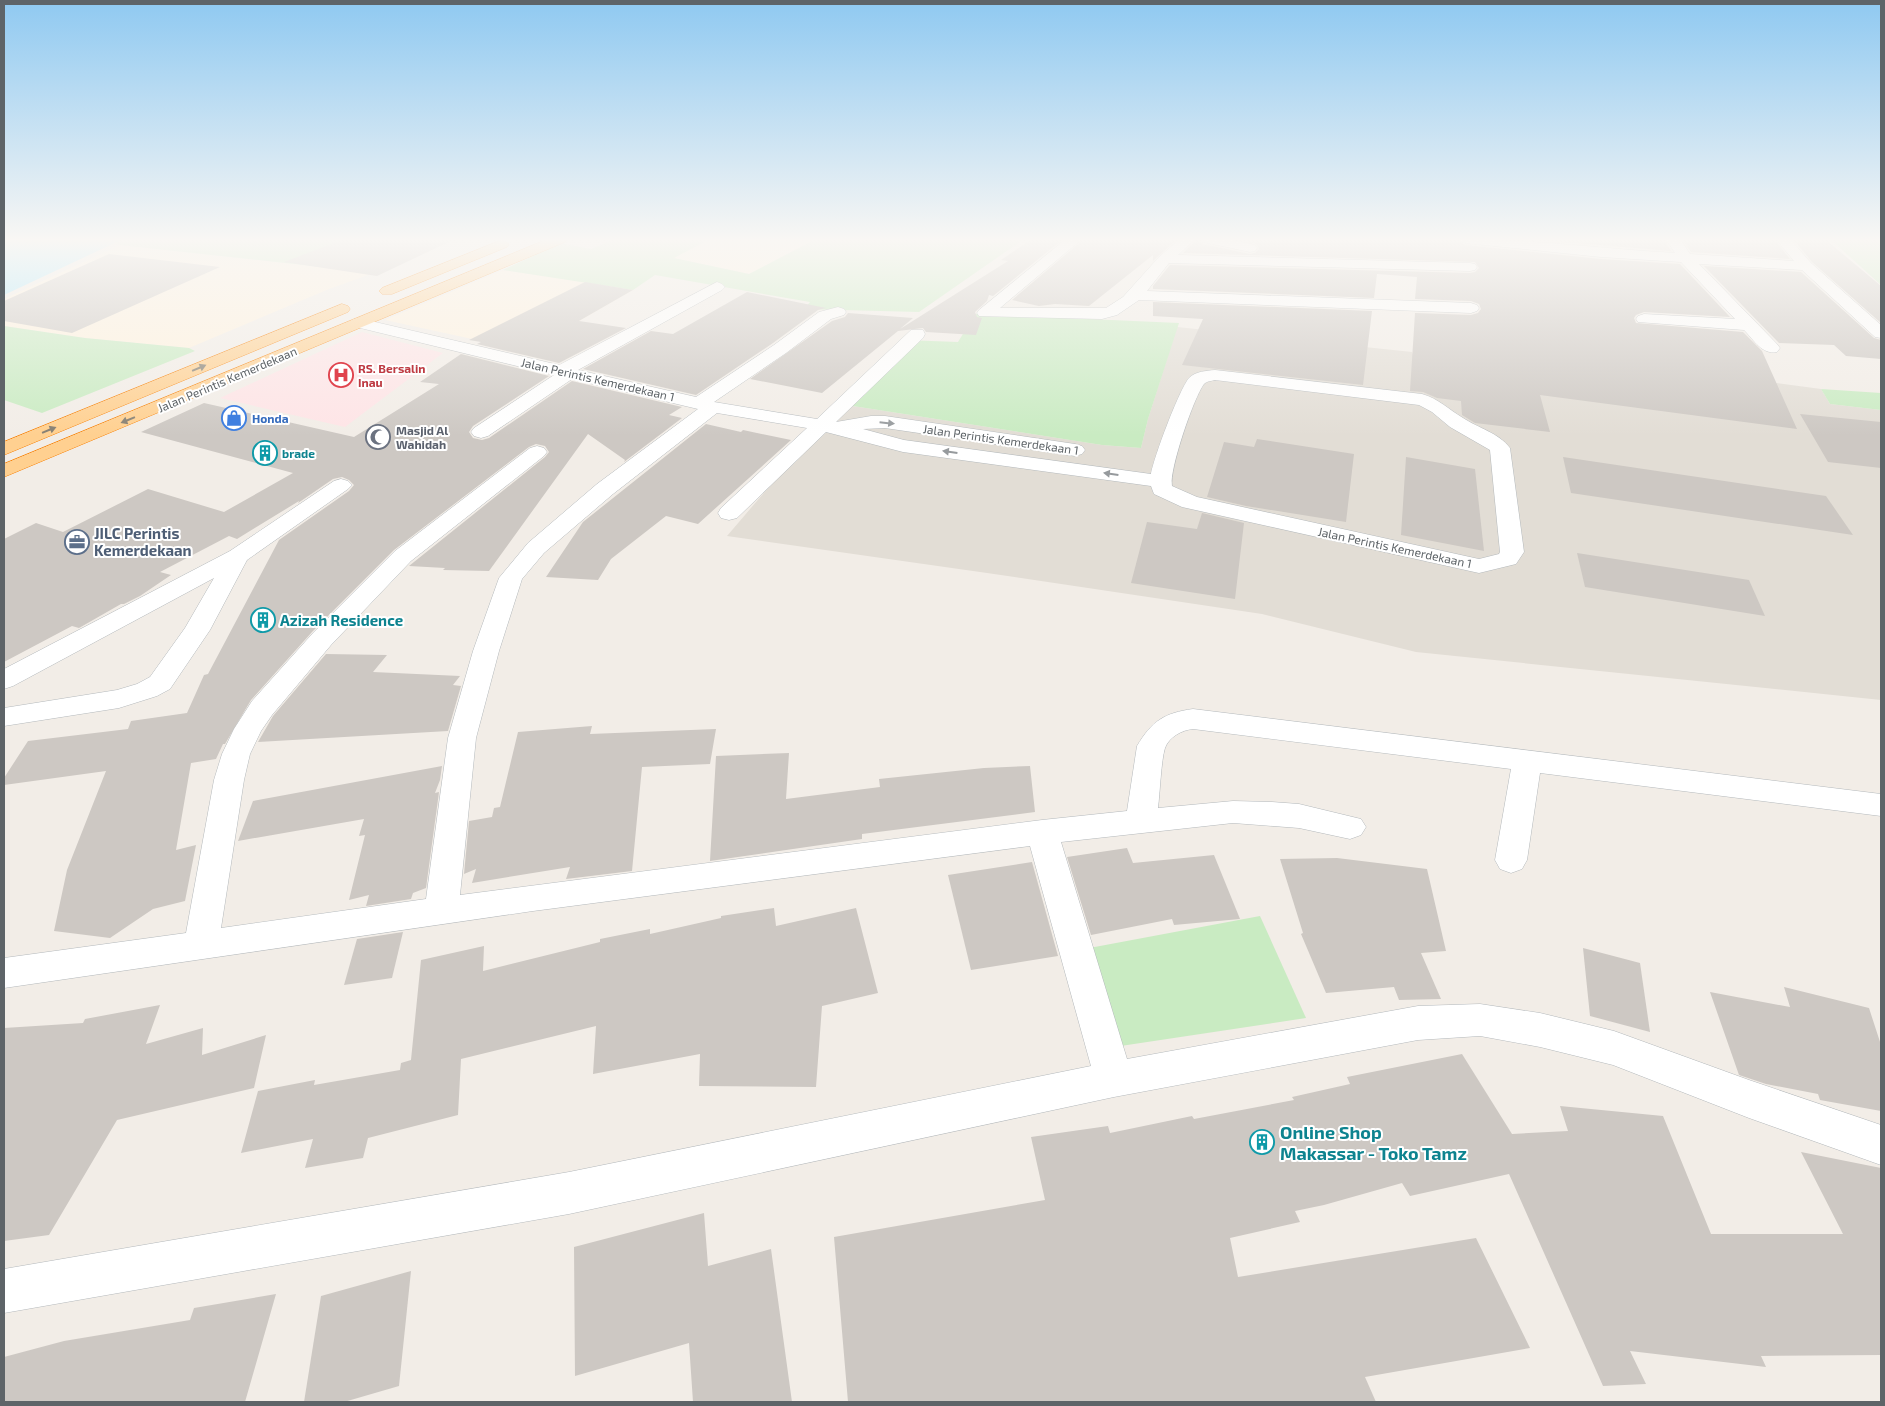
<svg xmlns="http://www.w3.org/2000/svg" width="1885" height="1406" viewBox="0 0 1885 1406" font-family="'Exo 2',sans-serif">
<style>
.commercial{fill:#fff2de}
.education{fill:#e2ddd5}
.medical{fill:#fee4e6}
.green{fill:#c9ebc2}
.water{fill:#a9e9ff}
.building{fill:#cdc8c3}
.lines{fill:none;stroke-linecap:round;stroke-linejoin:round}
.street-casing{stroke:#b4b9bc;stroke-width:1}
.highway-casing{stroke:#f87f00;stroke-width:1}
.street{fill:#fff;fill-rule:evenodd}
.highway{fill:#ffd090;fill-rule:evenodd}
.oneway{fill:#867f72}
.oneway2{fill:#969a9d}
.labels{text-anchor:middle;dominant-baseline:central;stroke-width:4;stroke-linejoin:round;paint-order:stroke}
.far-health-label{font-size:12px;font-weight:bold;fill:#be3a42;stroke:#fff;text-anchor:start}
.far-street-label{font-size:12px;fill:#5e6468;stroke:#fff}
.far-shop-label{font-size:12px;font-weight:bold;fill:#366cbe;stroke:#fff;text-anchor:start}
.far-worship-label{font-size:12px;font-weight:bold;fill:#5b616d;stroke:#fff;text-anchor:start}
.far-culture-label{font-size:12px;font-weight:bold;fill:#0d838f;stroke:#fff;text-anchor:start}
.service-label{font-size:15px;font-weight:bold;fill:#4e5e75;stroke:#fff;text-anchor:start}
.culture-label{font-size:15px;font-weight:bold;fill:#0d838f;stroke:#fff;text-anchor:start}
.near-culture-label{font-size:18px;font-weight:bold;fill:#0d838f;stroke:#fff;text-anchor:start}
</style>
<rect width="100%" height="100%" fill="#f2ede7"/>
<g class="commercial">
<path d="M 710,239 L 816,239 L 749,274 L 673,258 Z"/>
<path d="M 120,245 L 374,273 L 329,289 L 189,348 L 85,338 L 4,326 L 4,299 Z"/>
<path d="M 503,270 L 585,282 L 633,290 L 527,351 L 385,320 Z"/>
</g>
<path class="education" d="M 1177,327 L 1412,352 L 1415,360 L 1739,378 L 1821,389 L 1830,404 L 1881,410 L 1881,700 L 1416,652 L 1262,614 L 987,573 L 727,536 L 840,404 L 1102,445 L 1141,448 L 1148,419 Z"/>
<path class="medical" d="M 362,332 L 443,353 L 345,427 L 220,398 Z"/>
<g class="green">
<path d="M 123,239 L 398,239 L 359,271 L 120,245 L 115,243 Z"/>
<path d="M 615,239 L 710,239 L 674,258 L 749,274 L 816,239 L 856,239 L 869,241 L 874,239 L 1024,239 L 919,312 L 804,309 L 810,302 L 655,275 L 633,290 L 503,270 L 561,243 L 591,249 Z"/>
<path d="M 1830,239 L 1881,239 L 1881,285 Z"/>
<path d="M 975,314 L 1179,323 L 1148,419 L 1141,448 L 1102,445 L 840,404 L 905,340 L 958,342 Z"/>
<path d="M 4,326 L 85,338 L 189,348 L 195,351 L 42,413 L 4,400 Z"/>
<path d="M 1821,389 L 1881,393 L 1881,410 L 1830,404 Z"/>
<path d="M 1260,916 L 1306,1018 L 1114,1047 L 1084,949 Z"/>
</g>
<path class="water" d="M 4,239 L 123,239 L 4,295 Z"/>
<g class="building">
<path d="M 344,239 L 455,239 L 377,276 L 284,262 Z"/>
<path d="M 1032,239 L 1063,239 L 993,296 L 989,295 L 987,301 L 975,312 L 977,317 L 982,318 L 976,335 L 926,332 L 923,328 L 898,331 L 822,393 L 750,379 L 832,321 L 845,317 L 848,313 L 913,318 L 900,329 L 1008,261 L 1001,260 Z"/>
<path d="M 1084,239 L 1177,239 L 1153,261 L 1153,255 L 1089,306 L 1055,304 L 1039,306 L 1012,300 Z"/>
<path d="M 1197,239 L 1199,239 L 1203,244 L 1250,254 L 1255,253 L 1259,249 L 1257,244 L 1237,239 L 1456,239 L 1465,245 L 1601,259 L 1680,264 L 1730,317 L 1644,312 L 1636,315 L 1634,318 L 1636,323 L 1743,332 L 1762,351 L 1797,429 L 1540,395 L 1550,432 L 1475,423 L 1462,415 L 1461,401 L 1437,398 L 1423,392 L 1410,391 L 1415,313 L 1471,315 L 1478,313 L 1481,309 L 1479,304 L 1471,301 L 1415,299 L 1417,277 L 1377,274 L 1374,298 L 1153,289 L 1153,286 L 1170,265 L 1470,273 L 1475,272 L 1479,268 L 1475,262 L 1183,253 Z"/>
<path d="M 1517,239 L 1664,239 L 1671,251 L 1540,240 Z"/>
<path d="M 1682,239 L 1774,239 L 1790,259 L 1691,252 Z"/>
<path d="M 1793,239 L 1825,239 L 1881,286 L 1881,323 L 1812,262 Z"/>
<path d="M 109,254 L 220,267 L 72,333 L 4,321 L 4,301 Z"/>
<path d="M 1704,266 L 1801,272 L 1874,338 L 1881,340 L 1881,359 L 1846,356 L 1834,345 L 1779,343 Z"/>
<path d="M 585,282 L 633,290 L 579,321 L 626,328 L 559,363 L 477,344 L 481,342 L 469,340 Z"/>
<path d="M 747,292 L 826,308 L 818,310 L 773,343 L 696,395 L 583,369 L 651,331 L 673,334 Z"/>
<path d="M 1153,302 L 1372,311 L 1363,385 L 1182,365 L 1203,319 L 1153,316 Z"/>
<path d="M 461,354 L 549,376 L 473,426 L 469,432 L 473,438 L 482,440 L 489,438 L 572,381 L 682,407 L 669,415 L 682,418 L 624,462 L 625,460 L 588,434 L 489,571 L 443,570 L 445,568 L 409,566 L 545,457 L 549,452 L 545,446 L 536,444 L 529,447 L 394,550 L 312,632 L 251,700 L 225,744 L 223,744 L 216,759 L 191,763 L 176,850 L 196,845 L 185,901 L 153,909 L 110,938 L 54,931 L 67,870 L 106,771 L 4,785 L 4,778 L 28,741 L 128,729 L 131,721 L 187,713 L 204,675 L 208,674 L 279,540 L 349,491 L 354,485 L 349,480 L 342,477 L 333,479 L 298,503 L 299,501 L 237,539 L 229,536 L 160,572 L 171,575 L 140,596 L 124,604 L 121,604 L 79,628 L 72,626 L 4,662 L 4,539 L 36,523 L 63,532 L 148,489 L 224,512 L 293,473 L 141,432 L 204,403 L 354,437 L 439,384 L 420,382 Z"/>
<path d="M 1800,414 L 1881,422 L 1881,468 L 1828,462 Z"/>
<path d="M 706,424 L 741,432 L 743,430 L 791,440 L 698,524 L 666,516 L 611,559 L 598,580 L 546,577 L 583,522 Z"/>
<path d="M 1257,439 L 1354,454 L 1346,522 L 1246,506 L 1207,497 L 1224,442 L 1254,447 Z"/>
<path d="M 1406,457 L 1475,469 L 1484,551 L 1401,535 Z"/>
<path d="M 1563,457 L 1826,496 L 1853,535 L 1571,493 Z"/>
<path d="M 1202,513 L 1244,523 L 1235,599 L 1131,583 L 1147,522 L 1197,529 Z"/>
<path d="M 1577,553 L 1749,580 L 1765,616 L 1585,587 Z"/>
<path d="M 326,654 L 387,655 L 373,672 L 460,676 L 453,685 L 461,686 L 448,731 L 258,742 L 273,716 Z"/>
<path d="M 592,726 L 590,734 L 716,729 L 710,764 L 642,767 L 632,871 L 566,879 L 570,867 L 472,883 L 476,869 L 464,874 L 469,821 L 492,817 L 494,808 L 500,807 L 518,732 Z"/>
<path d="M 789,753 L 786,799 L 880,787 L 879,779 L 984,768 L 1030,766 L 1035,812 L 862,834 L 862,839 L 710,861 L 716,756 Z"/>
<path d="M 442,766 L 440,780 L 435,793 L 439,792 L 426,888 L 413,893 L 411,899 L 366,906 L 369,895 L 349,900 L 365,835 L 359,836 L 364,819 L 238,841 L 253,801 Z"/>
<path d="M 1127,848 L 1133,863 L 1214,855 L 1240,919 L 1174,925 L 1172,919 L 1091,935 L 1067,857 Z"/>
<path d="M 1337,858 L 1427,869 L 1446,951 L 1421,953 L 1441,999 L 1399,1000 L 1394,987 L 1326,993 L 1301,934 L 1303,933 L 1280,859 Z"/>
<path d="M 1032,862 L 1058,956 L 971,970 L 948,875 Z"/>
<path d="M 774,908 L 776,926 L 856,908 L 878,993 L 822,1006 L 816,1087 L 699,1086 L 700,1054 L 593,1074 L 596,1026 L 461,1059 L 458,1115 L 368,1138 L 363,1158 L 305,1168 L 313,1139 L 241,1153 L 258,1091 L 315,1080 L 314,1085 L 400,1070 L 401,1063 L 411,1060 L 421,960 L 484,946 L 483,971 L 600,942 L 600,939 L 650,929 L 650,934 L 721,918 L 721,916 Z"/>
<path d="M 403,932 L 392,978 L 344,985 L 357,939 Z"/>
<path d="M 1583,948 L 1640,963 L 1650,1032 L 1590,1016 Z"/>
<path d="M 1784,987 L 1869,1008 L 1881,1045 L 1881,1111 L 1820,1100 L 1818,1094 L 1766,1084 L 1739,1075 L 1710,992 L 1790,1007 Z"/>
<path d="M 160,1005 L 146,1044 L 203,1028 L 202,1055 L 266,1035 L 254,1088 L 117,1120 L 49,1235 L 4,1241 L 4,1028 L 83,1023 L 85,1019 Z"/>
<path d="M 1462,1054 L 1512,1134 L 1568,1131 L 1560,1106 L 1663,1116 L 1711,1234 L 1843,1234 L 1801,1152 L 1881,1168 L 1881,1355 L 1761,1356 L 1766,1367 L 1630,1351 L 1646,1384 L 1603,1386 L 1509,1174 L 1410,1196 L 1402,1183 L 1324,1205 L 1295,1211 L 1300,1222 L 1230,1238 L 1238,1277 L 1476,1238 L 1530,1348 L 1365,1377 L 1376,1402 L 848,1402 L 834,1237 L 1045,1200 L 1031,1137 L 1108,1126 L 1110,1133 L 1192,1116 L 1194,1119 L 1294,1100 L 1292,1097 L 1350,1084 L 1347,1077 Z"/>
<path d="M 704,1213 L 708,1266 L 771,1249 L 792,1402 L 693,1402 L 689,1343 L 575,1376 L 574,1247 Z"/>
<path d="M 411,1271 L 399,1386 L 344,1402 L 304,1402 L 321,1296 Z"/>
<path d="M 276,1294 L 245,1402 L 4,1402 L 4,1357 L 64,1341 L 190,1320 L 194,1308 Z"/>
</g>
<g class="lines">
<defs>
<g id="street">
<path d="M 1066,239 L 1082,239 L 1000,308 L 1106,308 L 1123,297 L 1159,257 L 1180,239 L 1195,239 L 1178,255 L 1470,263 L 1475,264 L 1477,267 L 1475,270 L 1470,271 L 1169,263 L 1147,291 L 1471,303 L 1477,305 L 1479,308 L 1477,311 L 1471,313 L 1139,300 L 1117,315 L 1102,319 L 979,316 L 977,313 L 979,310 Z"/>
<path d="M 1201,239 L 1228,239 L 1255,245 L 1257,248 L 1255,251 L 1250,252 L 1203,242 Z"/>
<path d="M 1458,239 C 1531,239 1603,249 1675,253 L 1666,239 L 1680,239 L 1690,254 L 1794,261 L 1776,239 L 1790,239 L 1811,263 L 1881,325 L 1881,338 L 1875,337 L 1802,270 L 1699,264 L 1777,344 L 1780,348 L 1777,352 C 1762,355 1754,340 1744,330 L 1638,322 L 1636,319 L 1638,316 L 1644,314 L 1735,319 L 1681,262 L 1601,257 L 1465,243 Z"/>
<path d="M 717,282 L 722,284 L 725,287 L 722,290 L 578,370 L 696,397 L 774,345 L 819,312 L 838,307 L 844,309 L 846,312 L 844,315 L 831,319 L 786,353 L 714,402 L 817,419 L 911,330 L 923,330 L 925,334 L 923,338 L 836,422 L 871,416 L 885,416 L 1075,444 L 1082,446 L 1085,450 L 1082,454 L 1075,456 L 885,428 L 863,429 L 904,440 L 1151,474 C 1154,457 1179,390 1189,378 C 1196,371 1206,371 1215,370 L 1422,394 C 1439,399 1448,409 1463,418 C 1478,428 1499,433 1510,448 L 1524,552 L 1516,564 L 1479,573 L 1182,507 L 1154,494 L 1151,486 L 903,452 L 826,432 L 737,518 L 729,520 L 721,518 L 718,513 L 721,508 L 807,428 L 717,413 L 613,494 L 544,553 L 522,579 L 499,651 L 476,738 L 460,895 L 1042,820 L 1127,811 L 1137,746 C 1152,721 1164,713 1193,709 L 1881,794 L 1881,816 L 1540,773 L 1527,860 L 1522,869 L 1511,873 L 1500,869 L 1495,860 L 1511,769 L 1193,729 C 1182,730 1169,737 1165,748 C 1161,761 1160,793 1158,808 L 1233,801 L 1272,802 L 1299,804 L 1361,819 L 1366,827 L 1361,835 L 1350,839 L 1299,828 L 1233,823 L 1061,842 L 1127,1059 L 1418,1006 L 1480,1004 L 1540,1013 L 1614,1031 L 1749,1080 L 1881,1125 L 1881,1165 L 1749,1118 L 1613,1065 L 1540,1047 L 1480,1036 L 1418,1040 L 1114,1097 L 569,1214 L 4,1313 L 4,1269 L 569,1172 L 1091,1066 L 1030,846 L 533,911 L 4,988 L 4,958 L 186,933 L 214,780 L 222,754 L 234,729 L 252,701 L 313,633 L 395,551 L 530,448 L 537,446 L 544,448 L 547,452 L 544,456 L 411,561 L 331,645 L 272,715 L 261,731 L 250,754 L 244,780 L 221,928 L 426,899 L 448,738 L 473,651 L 499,578 L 528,543 L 597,484 L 698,409 L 572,379 L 488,436 L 481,438 L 474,436 L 471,432 L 474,428 L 554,375 L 352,326 L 350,323 L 352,320 L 358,318 L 559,365 ZM 1215,380 L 1419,405 L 1432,412 L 1450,427 L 1490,450 L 1500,552 L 1499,554 L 1479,559 L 1197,497 L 1172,486 C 1169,470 1194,397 1204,384 C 1207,381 1211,381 1215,380 Z"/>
<path d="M 341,479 L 348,481 L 352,485 L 348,489 L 247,560 L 210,630 L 170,689 L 157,696 L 119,708 L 4,726 L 4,708 L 117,690 L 137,684 L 150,677 L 185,628 L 214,578 L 13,686 L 4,689 L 4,669 L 230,551 L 334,481 Z"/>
</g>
<g id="highway">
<path d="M 548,239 L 567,239 L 565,242 L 4,477 L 4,464 Z"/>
<path d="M 502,240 L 509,244 L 507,247 L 392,294 L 382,294 L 379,291 L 382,288 Z"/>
<path d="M 342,304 L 348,306 L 350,309 L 348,312 L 4,455 L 4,442 Z"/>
</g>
</defs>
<use href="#street" class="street-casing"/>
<use href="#highway" class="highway-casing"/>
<use href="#street" class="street"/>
<use href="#highway" class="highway"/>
</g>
<defs><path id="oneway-solid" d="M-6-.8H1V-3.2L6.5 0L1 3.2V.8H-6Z" transform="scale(1.25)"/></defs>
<g class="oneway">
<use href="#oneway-solid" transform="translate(199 368) rotate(-23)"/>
<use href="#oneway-solid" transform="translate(128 420) rotate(158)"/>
<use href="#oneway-solid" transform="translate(49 430) rotate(-22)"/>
</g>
<g class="oneway2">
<use href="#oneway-solid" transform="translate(887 423) rotate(6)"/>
<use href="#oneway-solid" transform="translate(950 452) rotate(-172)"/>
<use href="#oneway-solid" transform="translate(1111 474) rotate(-172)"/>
</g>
<linearGradient id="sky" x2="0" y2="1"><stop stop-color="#8fc9f1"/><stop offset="0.55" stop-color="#f9f7f4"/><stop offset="1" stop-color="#f9f7f4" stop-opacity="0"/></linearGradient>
<rect width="1885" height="436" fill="url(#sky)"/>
<defs>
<symbol id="hospital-ring" viewBox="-11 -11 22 22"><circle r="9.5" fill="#fff" stroke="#e0444e" stroke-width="1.5"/><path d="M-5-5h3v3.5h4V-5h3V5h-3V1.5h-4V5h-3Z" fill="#e0444e"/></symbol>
<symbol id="shop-ring" viewBox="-11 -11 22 22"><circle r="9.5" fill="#fff" stroke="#3f7fe0" stroke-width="1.5"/><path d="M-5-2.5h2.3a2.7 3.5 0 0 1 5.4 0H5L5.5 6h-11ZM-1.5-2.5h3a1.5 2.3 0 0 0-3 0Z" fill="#3f7fe0"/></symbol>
<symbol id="mosque-ring" viewBox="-11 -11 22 22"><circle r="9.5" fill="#fff" stroke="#6b7280" stroke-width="1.5"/><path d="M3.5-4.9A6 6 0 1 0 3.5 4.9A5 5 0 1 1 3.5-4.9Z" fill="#6b7280"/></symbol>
<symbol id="building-ring" viewBox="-11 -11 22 22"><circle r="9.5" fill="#fff" stroke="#0f9aa8" stroke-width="1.5"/><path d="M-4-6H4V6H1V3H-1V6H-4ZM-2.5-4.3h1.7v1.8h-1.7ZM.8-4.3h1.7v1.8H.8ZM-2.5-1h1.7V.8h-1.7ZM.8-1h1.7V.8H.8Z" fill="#0f9aa8"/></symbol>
<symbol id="office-ring" viewBox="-11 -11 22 22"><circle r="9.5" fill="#fff" stroke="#5c6f8a" stroke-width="1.5"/><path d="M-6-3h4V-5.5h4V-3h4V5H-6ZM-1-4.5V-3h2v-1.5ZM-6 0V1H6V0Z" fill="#5c6f8a"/></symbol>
</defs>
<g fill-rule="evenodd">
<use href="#hospital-ring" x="327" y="361" width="28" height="28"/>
<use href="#shop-ring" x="220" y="404" width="28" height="28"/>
<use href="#mosque-ring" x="364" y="423" width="28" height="28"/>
<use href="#building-ring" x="251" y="439" width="28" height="28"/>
<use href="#office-ring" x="63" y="528" width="28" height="28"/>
<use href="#building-ring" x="249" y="606" width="28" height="28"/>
<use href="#building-ring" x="1248" y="1128" width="28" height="28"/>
</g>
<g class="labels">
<g class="far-health-label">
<text x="358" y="368">RS. Bersalin<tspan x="358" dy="14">Inau</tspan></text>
</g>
<g class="far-street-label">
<text transform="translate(227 379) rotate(-23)">Jalan Perintis Kemerdekaan</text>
<text transform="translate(598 379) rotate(13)">Jalan Perintis Kemerdekaan 1</text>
<text transform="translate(1001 439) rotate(8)">Jalan Perintis Kemerdekaan 1</text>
<text transform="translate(1395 547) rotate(12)">Jalan Perintis Kemerdekaan 1</text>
</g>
<g class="far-shop-label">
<text x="252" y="418">Honda</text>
</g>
<g class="far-worship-label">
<text x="396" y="430">Masjid Al<tspan x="396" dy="14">Wahidah</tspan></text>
</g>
<g class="far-culture-label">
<text x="282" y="453">brade</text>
</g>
<g class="service-label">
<text x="94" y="533">JILC Perintis<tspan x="94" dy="17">Kemerdekaan</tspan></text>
</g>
<g class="culture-label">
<text x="280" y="620">Azizah Residence</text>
</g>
<g class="near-culture-label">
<text x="1280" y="1132">Online Shop<tspan x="1280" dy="21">Makassar - Toko Tamz</tspan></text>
</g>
</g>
<rect width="1885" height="1406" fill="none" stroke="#5e6468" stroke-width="10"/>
</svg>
